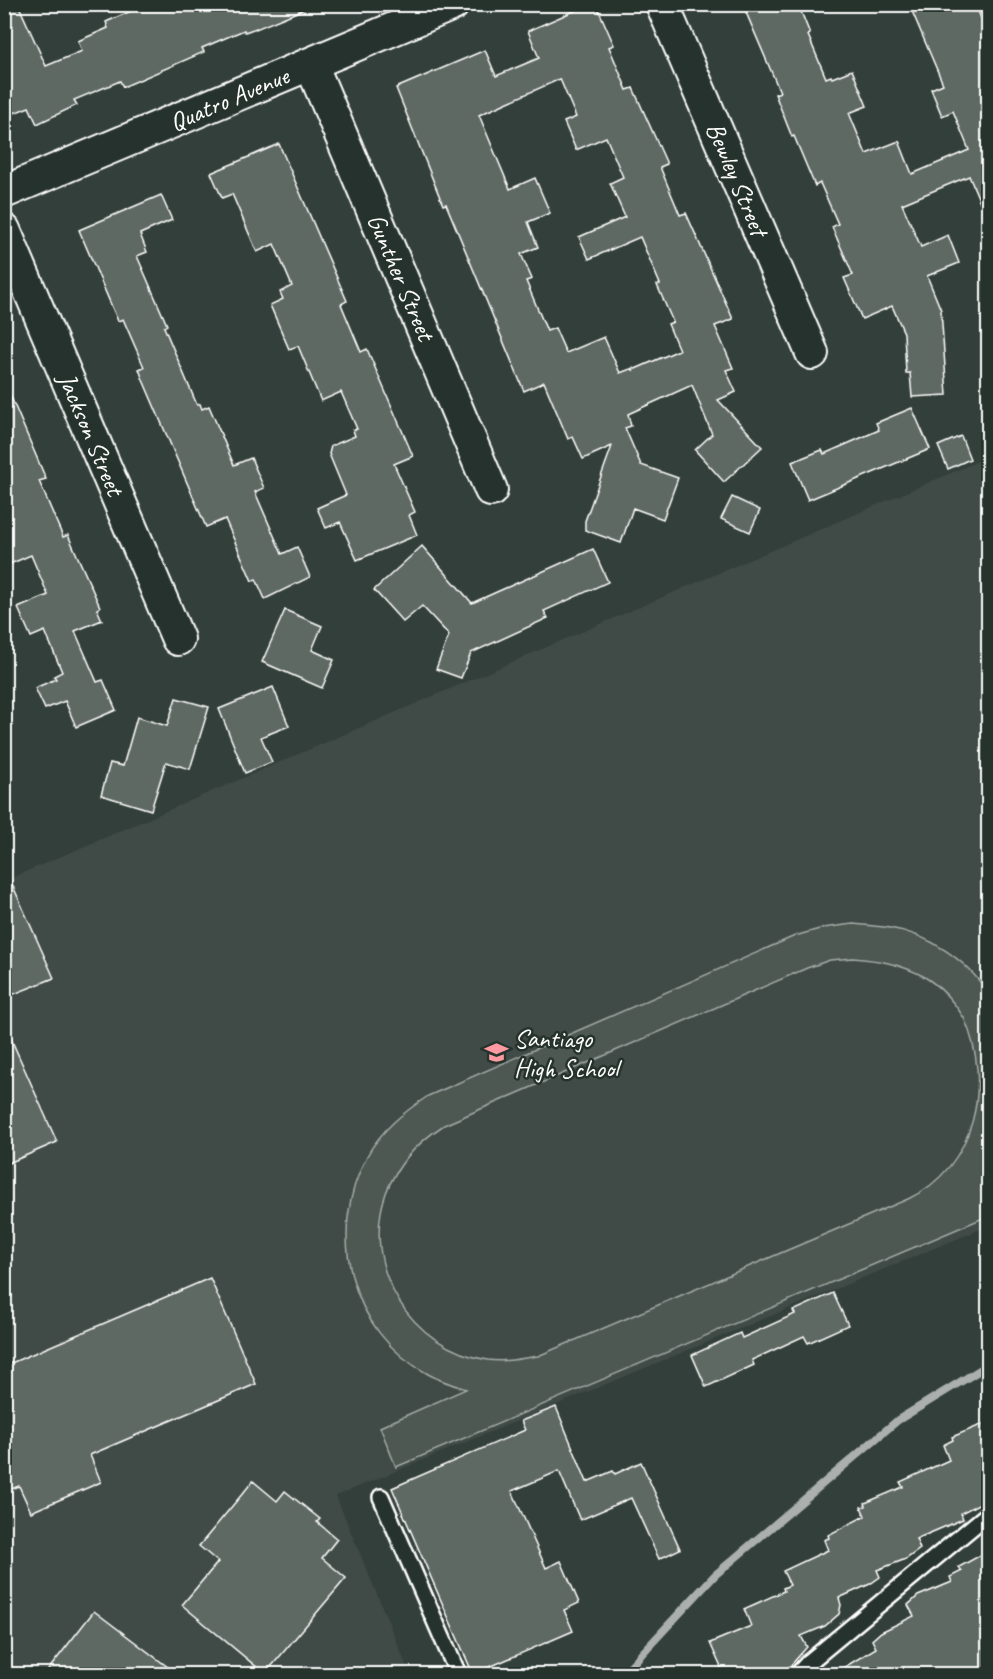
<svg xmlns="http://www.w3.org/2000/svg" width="993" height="1679" viewBox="0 0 993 1679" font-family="Caveat,sans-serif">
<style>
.built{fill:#404c47}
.green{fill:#4d5853;stroke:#a6aca9;stroke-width:1.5;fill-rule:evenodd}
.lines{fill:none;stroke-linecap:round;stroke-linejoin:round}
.stream{stroke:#abb0ae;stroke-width:8}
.building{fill:#5f6964;stroke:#fff;stroke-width:1.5;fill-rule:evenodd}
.lane-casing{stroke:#fff;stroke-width:20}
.street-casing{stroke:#fff;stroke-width:36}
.lane{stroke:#26332d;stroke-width:15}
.street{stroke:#26332d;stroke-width:32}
.labels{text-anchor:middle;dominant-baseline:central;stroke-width:5;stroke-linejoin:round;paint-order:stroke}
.street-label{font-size:26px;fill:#fff;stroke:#26332d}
.poi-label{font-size:26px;fill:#fff;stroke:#26332d;text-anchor:start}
</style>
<rect width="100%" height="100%" fill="#333f3a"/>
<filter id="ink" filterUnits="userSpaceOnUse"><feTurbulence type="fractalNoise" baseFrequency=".0167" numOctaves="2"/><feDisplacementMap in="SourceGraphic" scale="12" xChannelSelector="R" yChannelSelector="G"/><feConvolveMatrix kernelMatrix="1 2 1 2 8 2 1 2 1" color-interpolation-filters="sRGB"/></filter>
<g filter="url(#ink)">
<path class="built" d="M 988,457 L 988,1226 L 336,1496 L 410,1674 L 5,1674 L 4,881 Z"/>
<path class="green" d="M 853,924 C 865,925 878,926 890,928 C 928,934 969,961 988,994 L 988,1216 L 396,1467 L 380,1427 L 466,1389 C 453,1385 440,1381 428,1374 C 349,1332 326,1232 367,1156 C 381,1130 404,1112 428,1096 L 795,936 L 823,928 ZM 853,958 C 879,960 900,964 923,976 C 940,986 954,1002 964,1018 C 993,1083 976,1167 908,1199 L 538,1356 C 521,1359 505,1362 488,1360 C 411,1349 360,1267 386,1193 C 397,1164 418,1142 444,1125 L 807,968 L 830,960 Z"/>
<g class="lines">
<path class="stream" d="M 623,1674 L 715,1575 L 898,1420 L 988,1365"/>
</g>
<g class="building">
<path d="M 4,4 L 18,4 L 46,66 L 82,51 L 78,41 L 108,28 L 106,22 L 147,4 L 314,5 L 256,29 L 256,28 L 245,32 L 244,30 L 202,48 L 204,52 L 123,87 L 120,81 L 74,100 L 77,105 L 37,124 L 29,107 L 4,117 Z"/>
<path d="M 590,4 L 595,4 L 600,13 L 614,45 L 609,47 L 627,90 L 633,88 L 667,164 L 660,167 L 680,215 L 686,213 L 733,319 L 715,326 L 733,368 L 726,370 L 736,392 L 718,400 L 762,447 L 724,482 L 695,450 L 712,434 L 692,385 L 628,414 L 631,426 L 625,428 L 641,465 L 678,478 L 663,519 L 633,508 L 621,543 L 585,530 L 585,521 L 612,446 L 583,459 L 573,437 L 568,439 L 544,382 L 524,391 L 446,204 L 443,205 L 396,88 L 485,50 L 496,76 L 539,58 L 528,31 ZM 560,79 L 576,117 L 564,122 L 576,150 L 606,137 L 623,177 L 610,183 L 625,217 L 579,237 L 589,259 L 640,237 L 660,284 L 657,285 L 673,322 L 668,324 L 679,350 L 633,370 L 633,368 L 620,373 L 604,337 L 566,353 L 555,328 L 547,331 L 526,281 L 532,279 L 521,254 L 538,247 L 528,222 L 550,213 L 535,178 L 510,189 L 479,115 Z"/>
<path d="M 757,4 L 798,4 L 810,34 L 808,35 L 826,78 L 831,76 L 832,78 L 852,70 L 867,106 L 849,113 L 866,154 L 899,141 L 912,174 L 969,150 L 953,111 L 942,116 L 931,89 L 943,84 L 909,4 L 975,4 L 988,35 L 988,221 L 969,176 L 902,204 L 921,247 L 948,235 L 959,263 L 927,276 L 941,310 L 947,395 L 912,397 L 910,373 L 906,373 L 904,333 L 892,306 L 862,319 L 844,278 L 853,275 L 832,227 L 838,224 L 820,183 L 815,186 L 794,136 L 792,137 L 775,94 L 780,92 L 745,10 Z"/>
<path d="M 279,144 L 347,301 L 341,304 L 361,352 L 367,349 L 413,456 L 394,464 L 415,512 L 409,515 L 417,535 L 357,560 L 340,522 L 326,528 L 317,508 L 346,495 L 329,454 L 331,446 L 355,436 L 353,430 L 357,429 L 341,392 L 321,401 L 298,346 L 289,349 L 270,305 L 283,299 L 280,292 L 292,286 L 274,244 L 257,252 L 232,194 L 222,198 L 211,173 Z"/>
<path d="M 161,195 L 172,220 L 140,234 L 147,252 L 137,256 L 167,325 L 164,327 L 197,405 L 200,404 L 202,409 L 209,406 L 234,465 L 251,458 L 264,488 L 255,492 L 282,554 L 297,547 L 310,577 L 265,599 L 256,579 L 252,581 L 225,519 L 206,527 L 143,380 L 139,369 L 144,367 L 123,319 L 118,321 L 79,230 Z"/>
<path d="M 5,383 L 46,479 L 39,481 L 63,537 L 68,535 L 100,607 L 97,609 L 102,620 L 75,631 L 97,682 L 103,680 L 116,710 L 76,727 L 65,701 L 45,709 L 35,688 L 56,679 L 54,676 L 62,672 L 45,631 L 31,637 L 18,608 L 48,595 L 31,555 L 10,564 L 4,551 Z"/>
<path d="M 912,408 L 930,449 L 808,500 L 792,462 L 822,450 L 824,454 L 879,430 L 876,423 Z"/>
<path d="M 961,436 L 970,459 L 948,469 L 938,446 Z"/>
<path d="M 732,497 L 760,510 L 750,532 L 721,519 Z"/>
<path d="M 422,546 L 472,603 L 593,549 L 608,582 L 544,611 L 548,618 L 471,653 L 461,678 L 436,669 L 449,635 L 422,606 L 403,622 L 374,590 Z"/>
<path d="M 285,610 L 322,626 L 312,650 L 334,660 L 322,688 L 262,662 Z"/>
<path d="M 273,687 L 289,726 L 261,737 L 272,762 L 245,773 L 219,709 Z"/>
<path d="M 176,698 L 209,707 L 190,769 L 166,762 L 151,810 L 101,795 L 110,763 L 123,766 L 137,717 L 167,726 Z"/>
<path d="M 4,866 L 54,978 L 4,998 Z"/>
<path d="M 4,1023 L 57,1142 L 4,1165 Z"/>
<path d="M 210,1278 L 256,1384 L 90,1455 L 101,1482 L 31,1512 L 19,1486 L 4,1492 L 4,1366 Z"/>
<path d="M 833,1293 L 848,1325 L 808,1343 L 804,1336 L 752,1360 L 754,1365 L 706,1387 L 692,1355 L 740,1333 L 742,1338 L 795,1314 L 793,1311 Z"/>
<path d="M 556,1407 L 587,1482 L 613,1471 L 615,1474 L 641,1462 L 680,1549 L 659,1559 L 631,1498 L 580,1520 L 559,1471 L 512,1491 L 546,1568 L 561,1561 L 579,1603 L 564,1610 L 573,1631 L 473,1674 L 392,1488 L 525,1430 L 521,1421 Z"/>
<path d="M 988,1422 L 988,1499 L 961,1513 L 963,1519 L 916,1539 L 920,1549 L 906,1559 L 877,1570 L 880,1577 L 870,1584 L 839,1598 L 841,1605 L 839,1614 L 825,1626 L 801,1636 L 807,1647 L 783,1674 L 724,1674 L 710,1643 L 751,1626 L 744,1609 L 784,1591 L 783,1588 L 790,1585 L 783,1571 L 828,1550 L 824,1540 L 829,1538 L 828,1535 L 865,1516 L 861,1507 L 866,1506 L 865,1503 L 903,1487 L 900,1482 L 949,1460 L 943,1445 L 953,1440 L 952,1437 Z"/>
<path d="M 253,1481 L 277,1501 L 285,1491 L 320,1519 L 317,1522 L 337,1539 L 322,1558 L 346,1578 L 265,1674 L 182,1605 L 218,1562 L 199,1546 Z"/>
<path d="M 988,1551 L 988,1674 L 833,1674 L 876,1648 L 872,1640 L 881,1632 L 914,1616 L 908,1605 L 918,1596 L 952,1582 L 950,1577 L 962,1571 L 959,1567 Z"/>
<path d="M 94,1611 L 177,1674 L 45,1674 Z"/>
</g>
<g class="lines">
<defs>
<g id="lane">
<path d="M 381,1497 L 458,1674"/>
<path d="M 798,1674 L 808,1663 L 988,1514"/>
</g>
<g id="street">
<path d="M 662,4 L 812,353"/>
<path d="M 311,64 L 491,490"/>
<path d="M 4,192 L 453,4"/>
<path d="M 4,230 L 178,639"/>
</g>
</defs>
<use href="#lane" class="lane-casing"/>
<use href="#street" class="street-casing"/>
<use href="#lane" class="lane"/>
<use href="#street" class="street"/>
</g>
</g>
<defs>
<symbol id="school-bare" viewBox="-9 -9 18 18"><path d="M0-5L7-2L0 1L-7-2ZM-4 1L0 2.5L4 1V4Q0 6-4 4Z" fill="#ff9aa2" stroke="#26332d" stroke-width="2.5" paint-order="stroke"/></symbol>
</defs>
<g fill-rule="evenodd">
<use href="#school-bare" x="480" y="1036" width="33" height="33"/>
</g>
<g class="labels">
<g class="street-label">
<text transform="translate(229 99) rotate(-23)">Quatro Avenue</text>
<text transform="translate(737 179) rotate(67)">Bewley Street</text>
<text transform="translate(401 277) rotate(67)">Gunther Street</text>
<text transform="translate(91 434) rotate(67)">Jackson Street</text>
</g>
<g class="poi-label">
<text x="514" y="1038">Santiago<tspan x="514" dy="30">High School</tspan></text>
</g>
</g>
<rect width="993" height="1679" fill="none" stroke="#26332d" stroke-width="24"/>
<rect x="12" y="12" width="969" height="1655" fill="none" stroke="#fff" stroke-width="2" filter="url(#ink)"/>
</svg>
